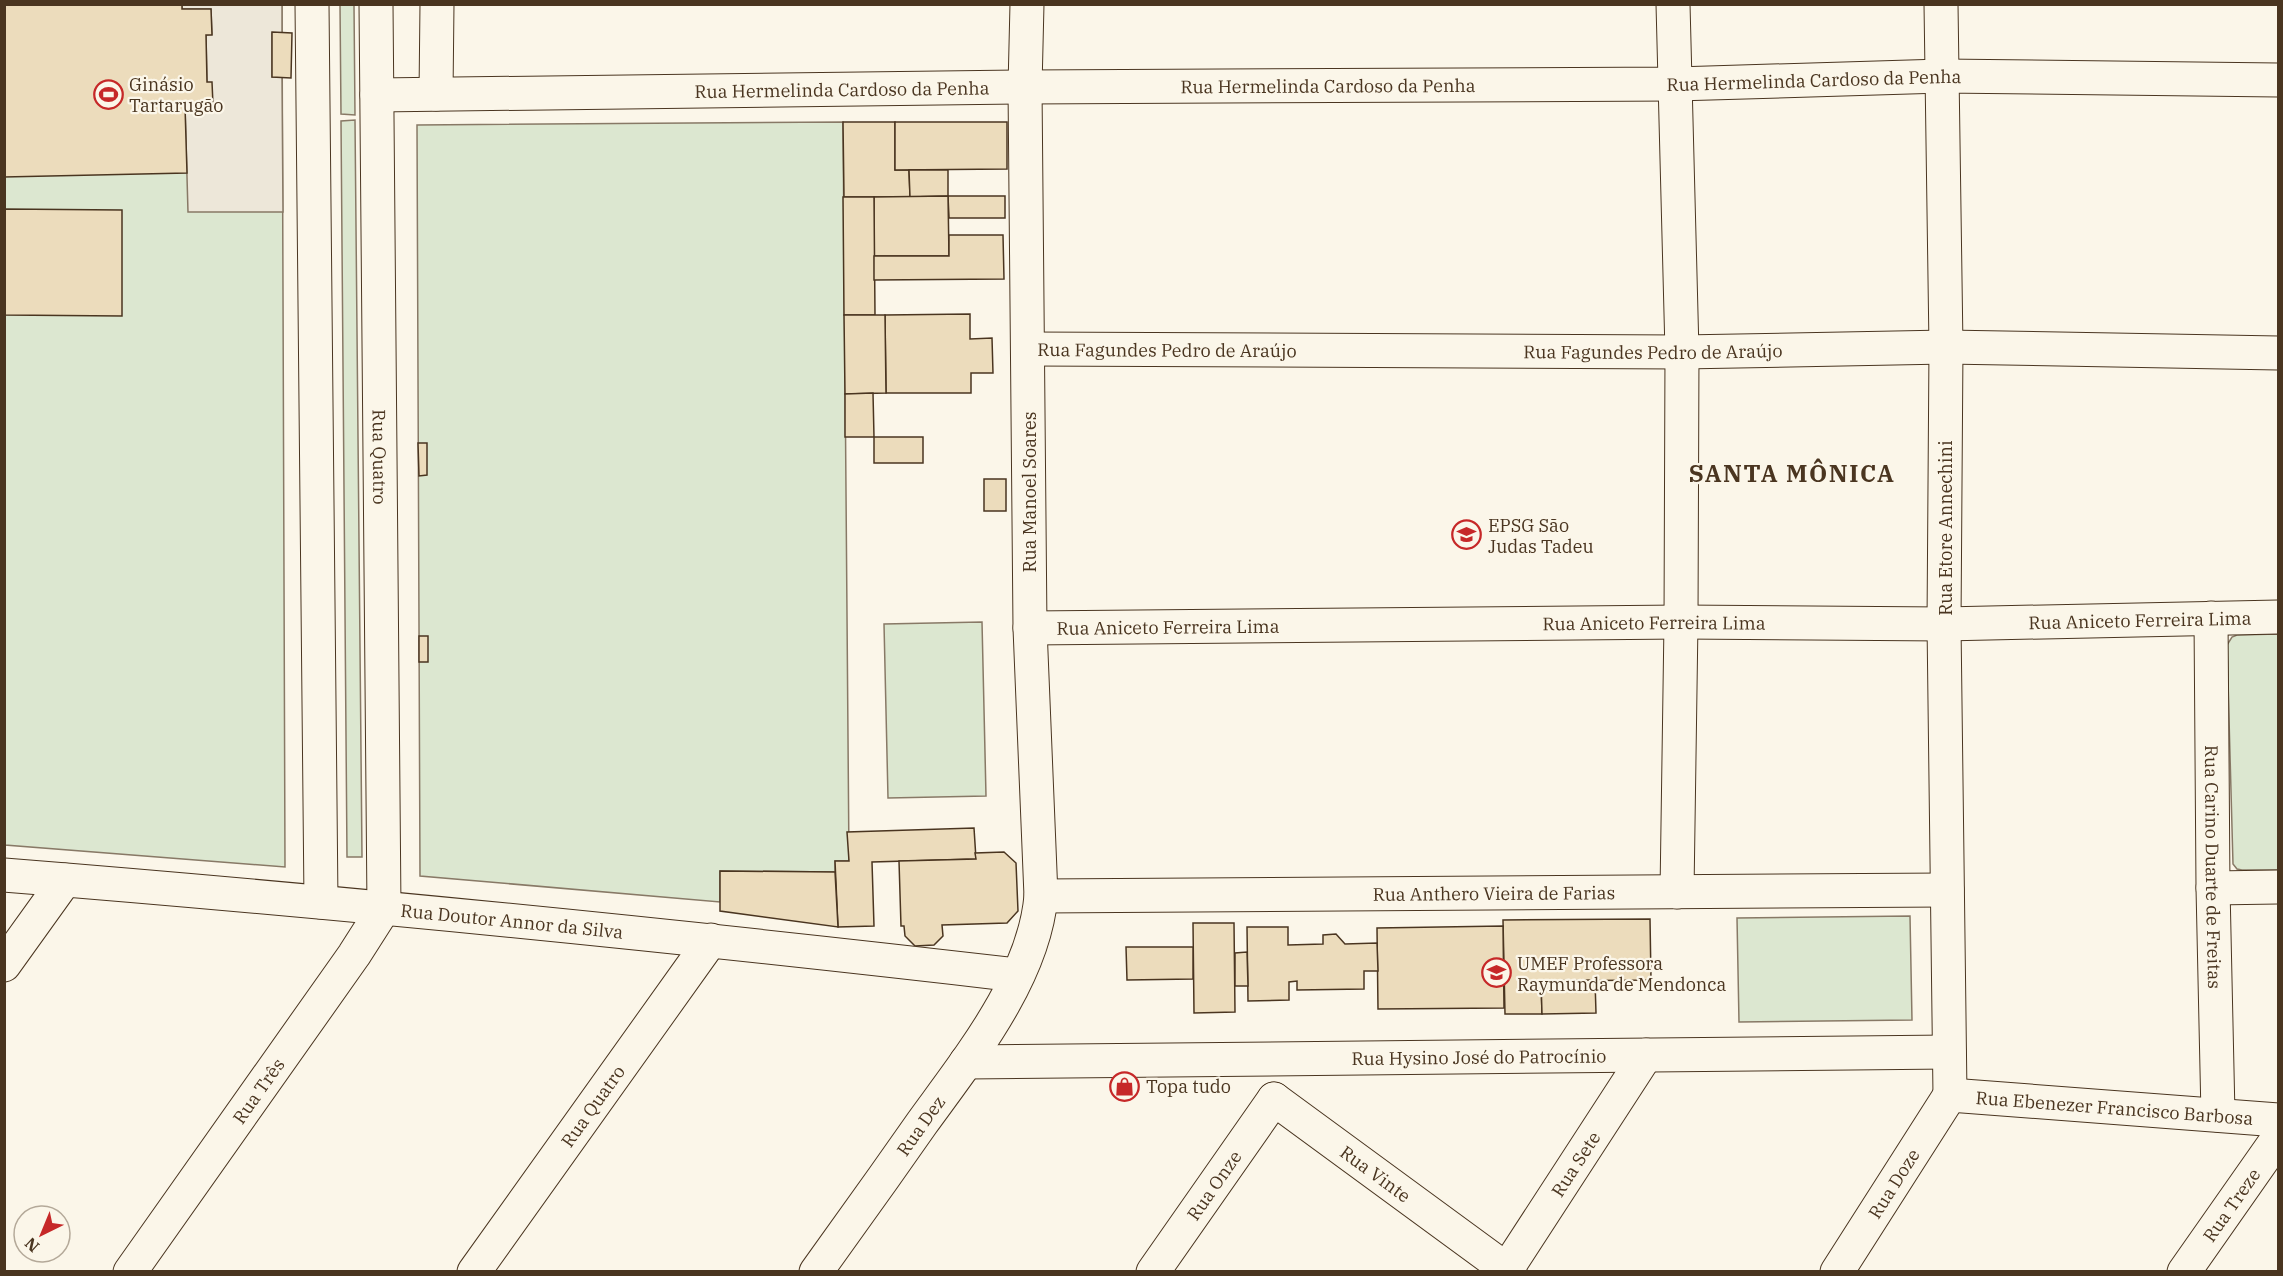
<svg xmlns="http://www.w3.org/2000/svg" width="2283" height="1276" viewBox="0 0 2283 1276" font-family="'IBM Plex Serif',serif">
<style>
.green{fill:#dce7d0;stroke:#887966;stroke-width:1.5}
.parking{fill:#ede7d9;stroke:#887966;stroke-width:1.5}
.building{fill:#ecdcbc;stroke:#4a3520;stroke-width:1.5}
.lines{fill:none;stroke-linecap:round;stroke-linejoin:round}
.minor-casing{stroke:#4a3520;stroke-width:35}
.minor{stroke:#fbf6e9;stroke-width:33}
.labels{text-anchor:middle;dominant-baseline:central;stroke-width:4.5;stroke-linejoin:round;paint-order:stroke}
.street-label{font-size:18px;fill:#4a3520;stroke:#fbf6e9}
.poi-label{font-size:18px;fill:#4a3520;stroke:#fbf6e9;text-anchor:start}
.district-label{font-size:24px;font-weight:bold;letter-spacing:1.5px;fill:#4a3520;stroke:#fbf6e9}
</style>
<rect width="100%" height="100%" fill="#fbf6e9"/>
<g class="green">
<path d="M 4,5 L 282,5 L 285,867 L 5,845 Z"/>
<path d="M 340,5 L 354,5 L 355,115 L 341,114 Z"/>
<path d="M 355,120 L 362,857 L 347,857 L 341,121 Z"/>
<path d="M 843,122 L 849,861 L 835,861 L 835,872 L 720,871 L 720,902 L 420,876 L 417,125 Z"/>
<path d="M 982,622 L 986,796 L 888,798 L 884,624 Z"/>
<path d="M 2278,634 L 2278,870 L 2242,870 L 2237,869 L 2233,864 L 2227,645 L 2232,637 L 2237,635 Z"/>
<path d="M 1910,916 L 1912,1020 L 1739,1022 L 1737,918 Z"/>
</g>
<path class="parking" d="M 182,5 L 282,5 L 282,33 L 272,33 L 272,77 L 282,77 L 283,212 L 188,212 L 185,106 L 213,105 L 207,82 L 206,35 L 212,34 L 211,9 L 182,9 Z"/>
<g class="building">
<path d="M 4,4 L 182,4 L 182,9 L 211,9 L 212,35 L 206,35 L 207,82 L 212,82 L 213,105 L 185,106 L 187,173 L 4,177 Z"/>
<path d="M 272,32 L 292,33 L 291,78 L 272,77 Z"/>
<path d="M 843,122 L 895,122 L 895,170 L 909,170 L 910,197 L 844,197 Z"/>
<path d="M 895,122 L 1007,122 L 1007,169 L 895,170 Z"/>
<path d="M 909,170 L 948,170 L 948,196 L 910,197 Z"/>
<path d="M 948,196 L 1005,196 L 1005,218 L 949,218 Z"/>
<path d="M 948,196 L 949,256 L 874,256 L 874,197 Z"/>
<path d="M 843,197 L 874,197 L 875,315 L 844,315 Z"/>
<path d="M 4,209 L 122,210 L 122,316 L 4,315 Z"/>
<path d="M 949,235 L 1003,235 L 1004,279 L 874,280 L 874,256 L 949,256 Z"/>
<path d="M 970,314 L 970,339 L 992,338 L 993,373 L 971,373 L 971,393 L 886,393 L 885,315 Z"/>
<path d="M 844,315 L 885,315 L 886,393 L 845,394 Z"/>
<path d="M 873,393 L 874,437 L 845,437 L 845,394 Z"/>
<rect x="874" y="437" width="49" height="26"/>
<path d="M 418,443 L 427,443 L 427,475 L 419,476 Z"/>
<rect x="984" y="479" width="22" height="32"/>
<rect x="419" y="636" width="9" height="26"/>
<path d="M 974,828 L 976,859 L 872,862 L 874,926 L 838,927 L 835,861 L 849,861 L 847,832 Z"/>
<path d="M 1004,852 L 1016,863 L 1018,911 L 1007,923 L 942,925 L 943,936 L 934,945 L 915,946 L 905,936 L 904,926 L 901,926 L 899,861 L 976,859 L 975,853 Z"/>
<path d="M 720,871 L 835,872 L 838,927 L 720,911 Z"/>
<path d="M 1650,919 L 1651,980 L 1541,981 L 1542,1014 L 1505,1014 L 1503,920 Z"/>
<path d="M 1193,923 L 1234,923 L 1235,1012 L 1194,1013 Z"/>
<path d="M 1503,926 L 1504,1008 L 1378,1009 L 1377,928 Z"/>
<path d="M 1247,927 L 1288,927 L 1288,945 L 1323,944 L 1323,935 L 1336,934 L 1345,944 L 1377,943 L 1378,971 L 1364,971 L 1364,989 L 1297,990 L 1297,981 L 1289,982 L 1289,1000 L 1248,1001 Z"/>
<path d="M 1126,947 L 1193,947 L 1193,979 L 1127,980 Z"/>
<path d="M 1247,952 L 1248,986 L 1235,986 L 1235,953 Z"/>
<path d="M 1595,980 L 1596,1013 L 1542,1014 L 1541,981 Z"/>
</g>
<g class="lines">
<defs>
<g id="minor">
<path d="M 312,4 L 321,902"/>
<path id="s1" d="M 376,4 L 384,908"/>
<path d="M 1673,4 L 1682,352 L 1681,622 L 1677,892"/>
<path d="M 1941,4 L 1946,347 L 1944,624 L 1950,1095"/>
<path d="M 436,94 L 437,4"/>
<path id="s2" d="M 377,95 L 1025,87 L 1676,84 L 1942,76 L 2278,80"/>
<path id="s3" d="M 1029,349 L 1682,352 L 1946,347 L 2278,353"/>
<path id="s4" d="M 2211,618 L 2213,888 L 2218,1115"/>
<path id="s5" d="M 1030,628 L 1681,622 L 1944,624 L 2278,617"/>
<path id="s6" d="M 4,875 C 343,902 680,936 1017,975"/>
<path d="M 2213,888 L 2278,887"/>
<path id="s7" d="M 1041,896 L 1947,890"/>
<path d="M 4,965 L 65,880"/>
<path id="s8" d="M 966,1062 L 1949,1052"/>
<path id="s9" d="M 1950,1095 L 2278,1120"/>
<path id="s10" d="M 1274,1099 L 1510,1272"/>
<path id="s11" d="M 130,1272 L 354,955 L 384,908"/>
<path id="s12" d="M 474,1272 L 711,940"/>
<path id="s13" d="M 816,1272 C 852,1222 887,1173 922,1123 C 969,1058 1034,978 1041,896 L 1030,628 L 1025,87 L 1027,4"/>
<path id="s14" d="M 1153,1272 L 1274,1099"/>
<path id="s15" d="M 1505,1272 L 1646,1055"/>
<path id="s16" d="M 1837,1272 L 1950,1095"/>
<path id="s17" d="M 2184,1272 L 2278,1138"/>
</g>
</defs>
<use href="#minor" class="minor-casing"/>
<use href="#minor" class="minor"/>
</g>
<defs>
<symbol id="stadium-ring" viewBox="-11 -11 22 22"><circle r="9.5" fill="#fbf6e9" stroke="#c62828" stroke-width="1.5"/><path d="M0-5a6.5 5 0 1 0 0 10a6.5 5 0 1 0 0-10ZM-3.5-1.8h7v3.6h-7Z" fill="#c62828"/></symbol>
<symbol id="school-ring" viewBox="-11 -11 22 22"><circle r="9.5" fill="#fbf6e9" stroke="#c62828" stroke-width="1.5"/><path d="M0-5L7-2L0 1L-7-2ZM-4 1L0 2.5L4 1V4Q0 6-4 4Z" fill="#c62828"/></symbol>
<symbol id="shop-ring" viewBox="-11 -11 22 22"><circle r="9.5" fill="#fbf6e9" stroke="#c62828" stroke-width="1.5"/><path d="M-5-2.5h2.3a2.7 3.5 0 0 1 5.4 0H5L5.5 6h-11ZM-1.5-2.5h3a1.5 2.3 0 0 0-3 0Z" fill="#c62828"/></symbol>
</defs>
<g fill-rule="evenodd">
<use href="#stadium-ring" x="92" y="78" width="33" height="33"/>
<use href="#school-ring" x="1450" y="518" width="33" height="33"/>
<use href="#school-ring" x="1480" y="956" width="33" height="33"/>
<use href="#shop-ring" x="1108" y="1070" width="33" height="33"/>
</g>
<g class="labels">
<g class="street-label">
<text stroke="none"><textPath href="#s2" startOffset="1437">Rua Hermelinda Cardoso da Penha</textPath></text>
<text stroke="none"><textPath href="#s2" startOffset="951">Rua Hermelinda Cardoso da Penha</textPath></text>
<text stroke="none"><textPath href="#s2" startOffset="465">Rua Hermelinda Cardoso da Penha</textPath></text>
<text stroke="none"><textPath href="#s3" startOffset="138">Rua Fagundes Pedro de Araújo</textPath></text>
<text stroke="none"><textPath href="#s3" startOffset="624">Rua Fagundes Pedro de Araújo</textPath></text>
<text stroke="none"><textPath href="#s1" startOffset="453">Rua Quatro</textPath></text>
<text transform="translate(1029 492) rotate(-90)">Rua Manoel Soares</text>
<text transform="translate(1945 528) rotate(-90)">Rua Etore Annechini</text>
<text stroke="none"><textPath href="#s5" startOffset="1110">Rua Aniceto Ferreira Lima</textPath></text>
<text stroke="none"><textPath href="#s5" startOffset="624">Rua Aniceto Ferreira Lima</textPath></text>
<text stroke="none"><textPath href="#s5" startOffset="138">Rua Aniceto Ferreira Lima</textPath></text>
<text stroke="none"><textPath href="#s4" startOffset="249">Rua Carino Duarte de Freitas</textPath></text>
<text stroke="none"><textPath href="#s7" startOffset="453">Rua Anthero Vieira de Farias</textPath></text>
<text stroke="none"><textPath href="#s6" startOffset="510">Rua Doutor Annor da Silva</textPath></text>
<text stroke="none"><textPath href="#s8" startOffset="513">Rua Hysino José do Patrocínio</textPath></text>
<text stroke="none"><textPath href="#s11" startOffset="222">Rua Três</textPath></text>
<text stroke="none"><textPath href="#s12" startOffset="204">Rua Quatro</textPath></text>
<text stroke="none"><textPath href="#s9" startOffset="165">Rua Ebenezer Francisco Barbosa</textPath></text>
<text stroke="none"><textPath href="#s13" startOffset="180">Rua Dez</textPath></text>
<text stroke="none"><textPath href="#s15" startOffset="129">Rua Sete</textPath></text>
<text stroke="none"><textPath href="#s10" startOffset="126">Rua Vinte</textPath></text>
<text stroke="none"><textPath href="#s16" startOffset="105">Rua Doze</textPath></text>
<text stroke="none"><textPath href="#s14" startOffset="106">Rua Onze</textPath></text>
<text stroke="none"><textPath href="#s17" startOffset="82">Rua Treze</textPath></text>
</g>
<g class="poi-label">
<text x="129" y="84">Ginásio<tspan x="129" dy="21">Tartarugão</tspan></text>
<text x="1488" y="525">EPSG São<tspan x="1488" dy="21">Judas Tadeu</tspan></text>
<text x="1517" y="963">UMEF Professora<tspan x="1517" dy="21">Raymunda de Mendonca</tspan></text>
<text x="1146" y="1086">Topa tudo</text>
</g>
<g class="district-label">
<text x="1792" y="473">SANTA MÔNICA</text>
</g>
</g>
<rect width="2283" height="1276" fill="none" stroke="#4a3520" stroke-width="12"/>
<g transform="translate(42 1234) rotate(223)"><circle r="28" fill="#fbf6e9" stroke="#b4a999" stroke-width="1.5"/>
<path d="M0-4.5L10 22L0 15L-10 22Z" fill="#c62828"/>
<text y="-9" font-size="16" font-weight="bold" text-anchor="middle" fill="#4a3520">N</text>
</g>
</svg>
